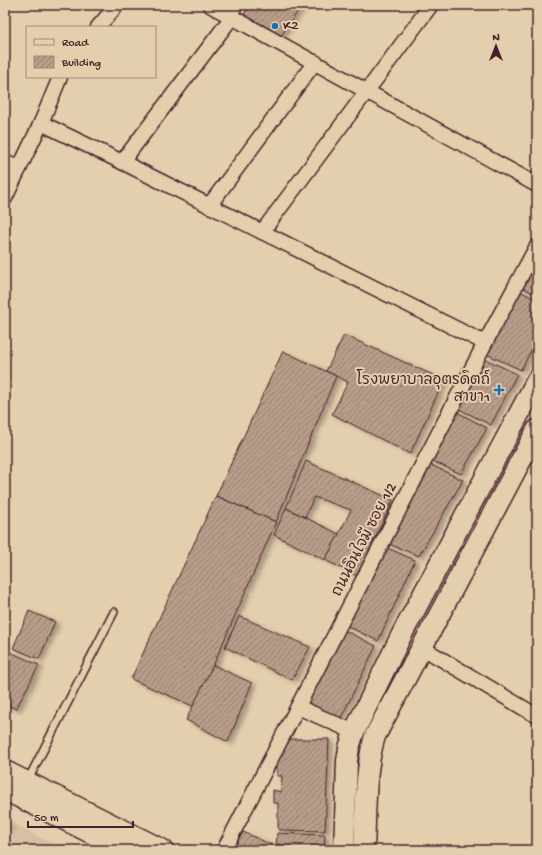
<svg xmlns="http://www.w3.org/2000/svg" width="542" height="855" viewBox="0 0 542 855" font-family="'Gochi Hand','Playpen Sans Thai',sans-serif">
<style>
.built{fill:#d6bfa2}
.building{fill:url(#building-hatch);stroke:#4a1f2b;filter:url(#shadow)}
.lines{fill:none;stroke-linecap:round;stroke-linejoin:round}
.service-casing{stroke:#4a1f2b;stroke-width:10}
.minor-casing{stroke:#4a1f2b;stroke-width:17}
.secondary-casing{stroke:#4a1f2b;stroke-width:23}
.service{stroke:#e3cead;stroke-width:7}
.minor{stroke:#e3cead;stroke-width:14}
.secondary{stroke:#e3cead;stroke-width:20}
.poi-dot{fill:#1f6fb2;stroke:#e3cead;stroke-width:1.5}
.labels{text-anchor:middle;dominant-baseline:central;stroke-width:4;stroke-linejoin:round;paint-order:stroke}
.poi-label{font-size:15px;fill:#4a1f2b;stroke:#e3cead;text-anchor:start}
.street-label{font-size:15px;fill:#4a1f2b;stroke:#e3cead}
</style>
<defs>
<pattern id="building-hatch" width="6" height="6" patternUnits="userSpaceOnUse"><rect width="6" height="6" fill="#b89d89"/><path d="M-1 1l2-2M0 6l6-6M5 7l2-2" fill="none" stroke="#987f70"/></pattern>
<filter id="shadow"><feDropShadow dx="4.5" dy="2.5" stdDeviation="2" flood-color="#0004"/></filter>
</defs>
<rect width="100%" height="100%" fill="#e3cead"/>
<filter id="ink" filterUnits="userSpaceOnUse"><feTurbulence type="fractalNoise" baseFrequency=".025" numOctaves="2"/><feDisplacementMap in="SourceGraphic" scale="8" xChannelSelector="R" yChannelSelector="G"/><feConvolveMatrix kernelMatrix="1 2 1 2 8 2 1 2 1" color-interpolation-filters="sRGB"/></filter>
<g filter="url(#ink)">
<path class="built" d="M 15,824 L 64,850 L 7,850 Z"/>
<g class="building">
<path d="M 250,5 L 302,5 L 281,36 L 242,17 Z"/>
<path d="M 537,259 L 537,295 L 521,287 Z"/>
<path d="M 520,291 L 537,300 L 537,339 L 521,370 L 486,354 Z"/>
<path d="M 344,335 L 444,380 L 410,454 L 332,414 L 348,382 L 326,371 Z"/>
<path d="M 283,351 L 336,376 L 276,522 L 216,496 Z"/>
<path d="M 483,358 L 517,374 L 491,425 L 457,408 Z"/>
<path d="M 455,411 L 487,428 L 461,474 L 430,460 Z"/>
<path d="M 306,461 L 393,500 L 357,576 L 325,560 L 351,510 L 314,497 L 305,517 L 286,508 Z"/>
<path d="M 427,463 L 463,480 L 419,556 L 386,543 Z"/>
<path d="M 216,496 L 276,522 L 195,707 L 131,679 Z"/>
<path d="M 286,508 L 339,534 L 325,560 L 274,535 Z"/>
<path d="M 385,547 L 415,560 L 378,641 L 345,625 Z"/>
<path d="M 29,611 L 55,622 L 39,659 L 13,648 Z"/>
<path d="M 239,616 L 310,647 L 292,680 L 225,647 Z"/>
<path d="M 344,630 L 376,646 L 340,720 L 304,706 Z"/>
<path d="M 8,651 L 39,665 L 16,709 L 5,704 L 5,658 Z"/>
<path d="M 213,665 L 252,683 L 228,742 L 186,720 Z"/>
<path d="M 288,739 L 329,739 L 325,831 L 278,830 L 278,803 L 273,803 L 273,790 L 281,792 L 282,776 L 277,776 L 277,759 Z"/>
<path d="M 5,822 L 9,823 L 5,834 Z"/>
<path d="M 243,832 L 283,850 L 232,850 Z"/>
<path d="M 277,833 L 325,835 L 324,850 L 287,850 L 287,846 L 276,844 Z"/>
</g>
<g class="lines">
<defs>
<g id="service">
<path d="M 232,17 L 240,5"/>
<path d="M 28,780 L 114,612"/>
</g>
<g id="minor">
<path d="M 210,5 L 537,185"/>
<path d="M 98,27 L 117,5"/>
<path d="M 41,123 L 122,162 L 485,343"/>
<path d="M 5,162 L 19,169"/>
<path d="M 122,162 L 232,17"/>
<path d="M 5,198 L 41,123 L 60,77"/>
<path d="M 209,206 L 315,62"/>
<path d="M 262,232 L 431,5"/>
<path d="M 421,647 L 537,716"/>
<path d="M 298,707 L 354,732"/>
<path d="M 224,850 L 485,343 L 537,246"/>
</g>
<g id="secondary">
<path d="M 5,771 L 163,850"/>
<path d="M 5,790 L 125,850"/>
<path d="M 344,850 L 347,761 L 349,748 L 354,732 L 401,636 L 537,380"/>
<path d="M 364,850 C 366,813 364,772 375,736 L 537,430"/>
</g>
</defs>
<use href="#service" class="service-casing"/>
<use href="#minor" class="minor-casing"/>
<use href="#secondary" class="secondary-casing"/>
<use href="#service" class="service"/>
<use href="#minor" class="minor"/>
<use href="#secondary" class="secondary"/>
</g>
</g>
<g class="poi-dot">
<circle cx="275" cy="26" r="4"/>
<path d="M497 384h4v4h4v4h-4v4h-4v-4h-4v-4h4z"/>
</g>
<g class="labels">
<g class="poi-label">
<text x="283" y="26">K2</text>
<text x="490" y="381" text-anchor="end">โรงพยาบาลอุตรดิตถ์<tspan x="490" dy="17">สาขา1</tspan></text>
</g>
<g class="street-label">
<text transform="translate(365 540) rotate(-63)">ถนนอินใจมี ซอย 1/2</text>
</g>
</g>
<rect width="542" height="855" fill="none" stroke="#e3cead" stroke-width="20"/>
<rect x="10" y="10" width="522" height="835" fill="none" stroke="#4a1f2b" stroke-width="1.5" filter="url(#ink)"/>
<rect x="26" y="26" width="130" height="52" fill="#e3cead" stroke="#a68879"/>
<rect x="34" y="39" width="20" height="6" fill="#e3cead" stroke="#a68879"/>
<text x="62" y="46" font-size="12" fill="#4a1f2b">Road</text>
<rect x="34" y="56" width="20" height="12" fill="url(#building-hatch)" stroke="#a68879"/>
<text x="62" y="66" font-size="12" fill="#4a1f2b">Building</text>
<g transform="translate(496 46)" stroke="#e3cead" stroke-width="3" paint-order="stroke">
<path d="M0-3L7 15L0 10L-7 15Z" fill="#4a1f2b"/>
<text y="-6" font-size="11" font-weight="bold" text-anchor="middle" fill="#4a1f2b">N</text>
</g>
<path d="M28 821v6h105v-6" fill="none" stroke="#4a1f2b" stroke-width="2"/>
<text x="34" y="821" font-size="12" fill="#4a1f2b" stroke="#e3cead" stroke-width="3" paint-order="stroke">50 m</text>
</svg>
